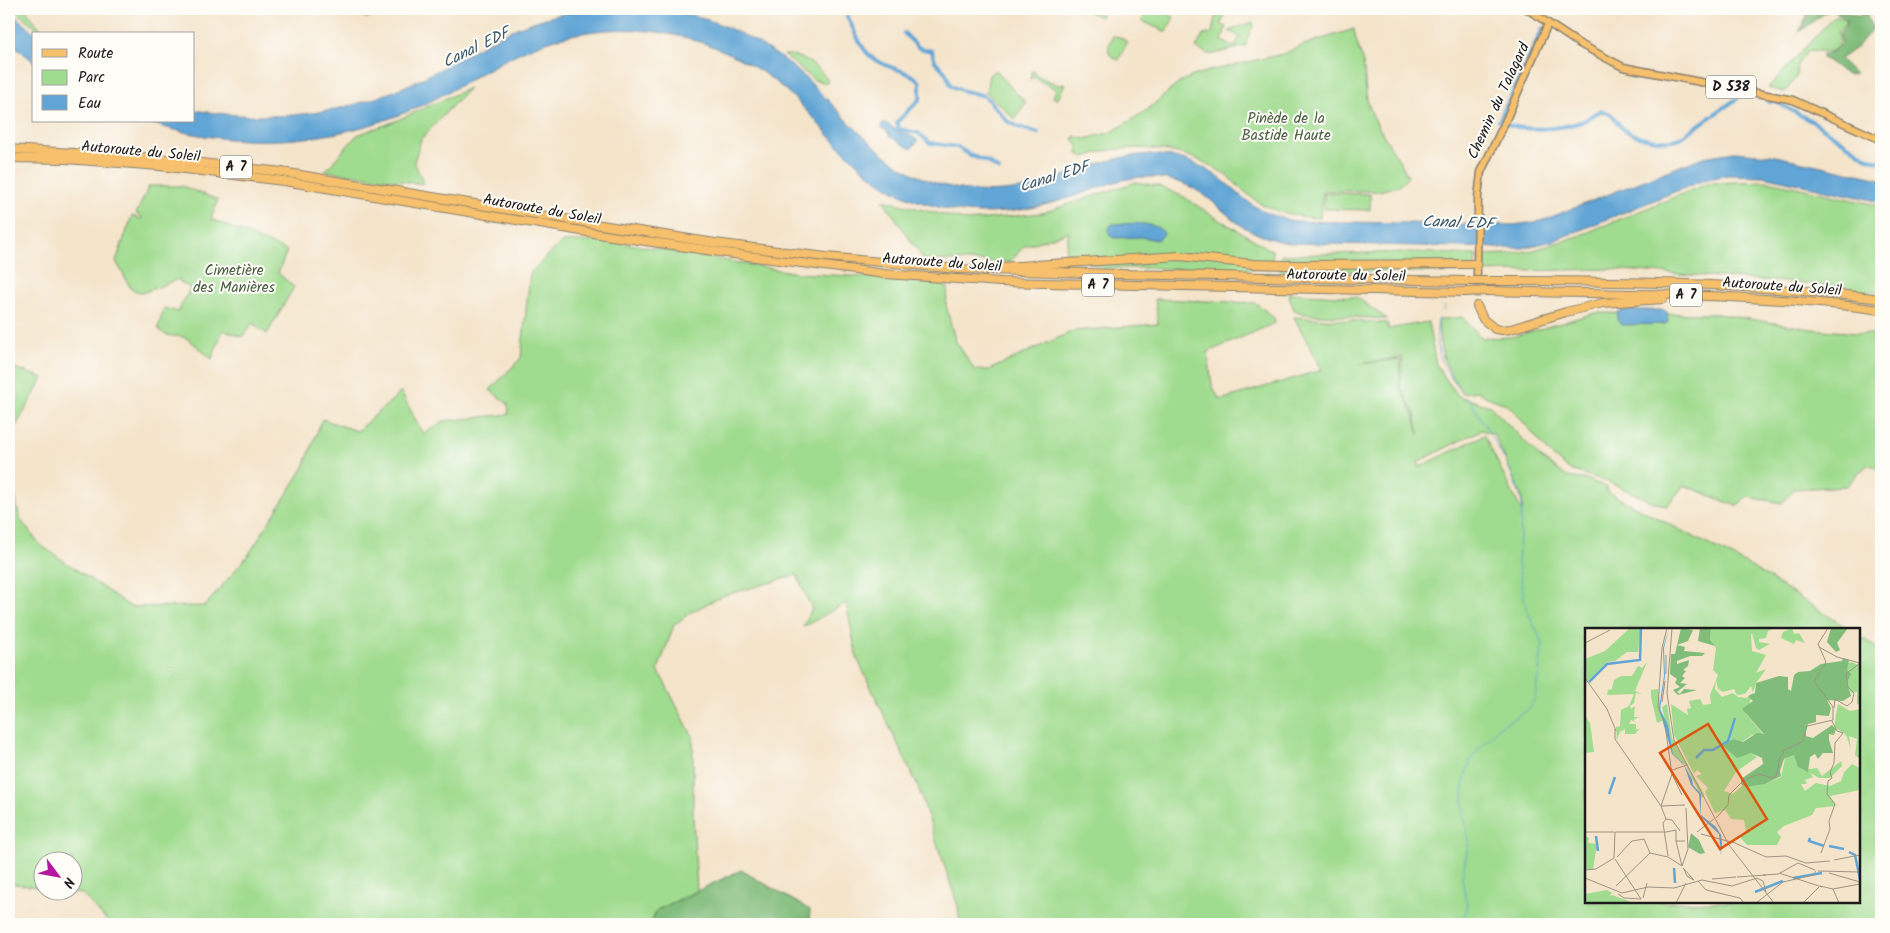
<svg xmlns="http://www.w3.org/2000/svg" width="1890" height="933" viewBox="0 0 1890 933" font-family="Kalam,sans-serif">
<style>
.green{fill:#a0dc8f;stroke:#5e7c56;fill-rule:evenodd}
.forest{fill:#80bc7a;stroke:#4e6c4b}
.water{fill:#60a5d5;stroke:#3e6078}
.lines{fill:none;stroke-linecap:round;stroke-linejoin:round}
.stream{stroke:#60a5d5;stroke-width:1}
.canal{stroke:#60a5d5;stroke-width:4}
.primary-tunnel{stroke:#c9bca7;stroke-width:6;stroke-dasharray:6 3;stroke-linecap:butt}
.primary-casing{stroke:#888073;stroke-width:9}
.motorway-casing{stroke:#888073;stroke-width:10}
.primary{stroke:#f7c06c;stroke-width:6}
.motorway{stroke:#f7c06c;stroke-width:8}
.motorway-bridge-casing{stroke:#888073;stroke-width:10;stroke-linecap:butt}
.motorway-bridge{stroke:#f7c06c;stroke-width:8}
.labels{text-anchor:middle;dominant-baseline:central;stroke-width:4;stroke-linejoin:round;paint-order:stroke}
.shield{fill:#fdfcf7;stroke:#605f5e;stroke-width:1}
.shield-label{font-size:14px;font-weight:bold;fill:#1c1c1c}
.street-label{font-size:15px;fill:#1c1c1c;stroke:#fdfcf7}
.park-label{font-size:15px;fill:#4a5f44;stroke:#fdfcf7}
.water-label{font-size:16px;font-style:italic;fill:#3b5a6f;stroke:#fdfcf7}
.inset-river{fill:none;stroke:#60a5d5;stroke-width:2.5}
.inset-road{fill:none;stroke:#9e9484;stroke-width:1}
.view{fill:#de560d;fill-opacity:0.15;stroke:#de560d;stroke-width:2.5}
.inset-edge{fill:none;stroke:#1c1c1c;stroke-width:2.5}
</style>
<rect width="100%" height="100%" fill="#fdfcf7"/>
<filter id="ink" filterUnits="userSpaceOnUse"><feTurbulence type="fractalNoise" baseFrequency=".02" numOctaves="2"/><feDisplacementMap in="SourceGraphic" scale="10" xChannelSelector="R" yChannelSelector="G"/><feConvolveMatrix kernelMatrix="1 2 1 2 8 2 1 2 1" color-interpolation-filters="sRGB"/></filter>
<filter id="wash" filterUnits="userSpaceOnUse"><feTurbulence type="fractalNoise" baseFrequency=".0096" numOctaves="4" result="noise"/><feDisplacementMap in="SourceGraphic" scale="20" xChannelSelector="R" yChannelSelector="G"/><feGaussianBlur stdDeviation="1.12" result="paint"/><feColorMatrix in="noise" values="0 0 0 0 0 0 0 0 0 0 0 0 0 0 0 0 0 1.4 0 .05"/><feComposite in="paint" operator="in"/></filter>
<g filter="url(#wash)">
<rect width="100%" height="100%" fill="#f4e4ca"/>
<g class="green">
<path d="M 13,9 L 25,9 L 45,34 L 44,34 Z"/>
<path d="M 355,9 L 376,9 L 379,13 L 374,16 L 366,18 L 353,11 Z"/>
<path d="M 1082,9 L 1104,9 L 1100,17 Z"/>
<path d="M 1150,9 L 1156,9 L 1174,17 L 1166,32 L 1142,21 L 1148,10 Z"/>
<path d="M 1220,13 L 1225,14 L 1221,24 L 1226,27 L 1222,41 L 1234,47 L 1240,37 L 1229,31 L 1252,22 L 1254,24 L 1246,41 L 1246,46 L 1214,54 L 1208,54 L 1196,48 L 1203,35 L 1212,33 L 1215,17 Z"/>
<path d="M 1835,15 L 1847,21 L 1838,32 L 1840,42 L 1831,52 L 1809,50 C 1801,59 1796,63 1797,76 L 1785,92 L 1768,88 Z"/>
<path d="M 1354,29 C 1355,40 1360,51 1363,63 C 1366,78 1364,94 1370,109 C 1379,133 1398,154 1408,177 L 1399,186 L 1379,191 L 1323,191 L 1320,218 C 1296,217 1270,212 1251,197 C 1240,188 1230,177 1218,170 C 1187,150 1146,145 1110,150 C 1102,151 1093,155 1084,157 L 1078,154 L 1078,146 L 1073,139 L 1074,136 L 1085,139 L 1112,132 L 1147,110 L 1179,83 L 1190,77 L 1209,71 L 1283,54 L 1306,44 Z"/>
<path d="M 1113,36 L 1120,37 L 1127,42 L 1119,60 C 1105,56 1107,47 1113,36 Z"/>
<path d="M 784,55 C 801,54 820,67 828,81 L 827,83 L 814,80 Z"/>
<path d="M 994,71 L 997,71 L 1014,91 L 1026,102 L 1015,119 L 986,92 L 989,75 Z"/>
<path d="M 1032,71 L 1035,71 L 1034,74 L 1058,85 L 1065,84 L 1057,100 L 1053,97 L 1056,89 L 1032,77 L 1030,80 Z"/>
<path d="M 469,88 L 421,139 L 414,162 L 424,184 L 325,171 L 357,135 L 393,122 Z"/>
<path d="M 1768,181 L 1881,206 L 1881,293 L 1816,284 L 1608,269 L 1479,272 L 1479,255 L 1508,254 L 1534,250 L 1576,237 L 1709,183 Z"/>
<path d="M 1136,182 L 1159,186 L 1184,197 L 1213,216 L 1273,251 L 1271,269 L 1102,268 L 1065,252 L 1069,232 L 1024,246 L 1010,262 L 924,260 L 883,200 L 968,221 L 1042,213 Z"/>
<path d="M 149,186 L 182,186 L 218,200 L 211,219 L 287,251 L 278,273 L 294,287 L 267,334 L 252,323 L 243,337 L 223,330 L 212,359 C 205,354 191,339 183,337 C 173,335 165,338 158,328 L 164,308 L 178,312 L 190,288 L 181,283 L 179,279 L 142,293 L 131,289 L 116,261 L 132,216 L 141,219 L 142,217 L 136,214 Z"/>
<path d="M 1324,193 L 1370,194 L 1370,210 L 1324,209 Z"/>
<path d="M 612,241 L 797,273 L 920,280 L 948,287 L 946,305 L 955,340 L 975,370 L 989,370 L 1073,331 L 1158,324 L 1155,299 L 1256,303 L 1274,318 L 1275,323 L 1208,352 L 1212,386 L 1220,400 L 1322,370 L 1294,317 L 1388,323 L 1388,329 L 1428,322 L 1436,365 L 1458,396 L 1490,406 L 1540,457 L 1567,477 L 1588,480 L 1607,487 L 1607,492 L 1748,565 L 1849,629 L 1586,629 L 1586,902 L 1859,902 L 1859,636 L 1881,650 L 1881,924 L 960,924 L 958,906 L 918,787 L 857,658 L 846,603 L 803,627 L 812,609 L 797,575 L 722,596 L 691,612 L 674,625 L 658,670 L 693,737 L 693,817 L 697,891 L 657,910 L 650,924 L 367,924 L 365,923 L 363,924 L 110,924 L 82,894 L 60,891 L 72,890 L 72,860 L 42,860 L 42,888 L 9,883 L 9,468 L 20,519 L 39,544 L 131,607 L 205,606 L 249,554 L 304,467 L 322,419 L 357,431 L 401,392 L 423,434 L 444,421 L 509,414 L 508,404 L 490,390 L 521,358 L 530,273 L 562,242 ZM 1403,357 L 1400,386 L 1415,414 L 1419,435 L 1414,415 L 1399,386 L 1401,359 L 1361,364 ZM 1481,430 L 1494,434 L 1522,497 L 1522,512 L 1484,435 L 1420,467 L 1418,462 Z"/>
<path d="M 1412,252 L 1476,255 L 1475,272 L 1280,271 L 1281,255 Z"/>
<path d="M 1288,293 L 1356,297 L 1387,319 L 1304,314 L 1294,310 Z"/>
<path d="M 1595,313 L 1718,314 L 1812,329 L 1881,335 L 1881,471 L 1869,464 L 1857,474 L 1847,486 L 1794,489 L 1782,503 L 1748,497 L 1736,506 L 1684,485 L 1667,506 L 1648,500 L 1609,482 L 1570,470 L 1552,456 L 1512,409 L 1503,403 L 1487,397 L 1477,391 L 1462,393 C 1445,367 1439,351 1438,320 L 1462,317 L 1482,338 L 1512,337 Z"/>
<path d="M 9,366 L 43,378 L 11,435 L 9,435 Z"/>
</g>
<g class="forest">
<path d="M 1808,9 L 1830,9 L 1799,32 L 1807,16 L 1805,11 Z"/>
<path d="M 1866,9 L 1868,20 L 1873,28 L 1857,47 L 1840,59 L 1855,74 L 1847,75 L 1829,61 L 1822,58 L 1822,54 L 1831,53 L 1842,43 L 1840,33 L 1848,21 L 1836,12 L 1839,10 L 1860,17 L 1863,10 Z"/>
<path d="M 741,870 L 810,910 L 809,924 L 650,924 L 657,910 Z"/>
</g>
<g class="water">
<path d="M 591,9 C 612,9 633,8 654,9 C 710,12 771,44 811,83 C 851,122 884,167 939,184 C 972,194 1008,194 1040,184 C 1080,172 1116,152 1158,155 C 1182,156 1207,167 1226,183 C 1234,189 1241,197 1250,203 C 1263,213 1278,217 1293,221 L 1514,225 L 1541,221 L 1703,157 L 1734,152 L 1771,155 L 1881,179 L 1881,202 L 1763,176 L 1728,175 L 1704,180 L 1553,241 L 1523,248 L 1503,248 L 1289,243 C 1273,240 1257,235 1242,226 C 1230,218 1220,207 1208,198 C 1192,185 1171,178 1150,177 C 1125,176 1101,187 1078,195 C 1018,215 972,221 912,199 C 862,180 830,134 794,98 C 755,60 701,36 648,31 C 604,26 559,34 519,53 C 489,67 461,86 431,101 C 342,145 238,153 144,121 L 194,121 L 194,110 C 278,123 346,116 423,78 C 452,64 478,46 507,32 C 534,20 561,13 591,9 Z"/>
<path d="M 9,11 L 36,34 L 34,34 L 34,62 L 9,41 Z"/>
<path d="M 882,124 L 888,124 C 898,134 909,132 918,141 L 911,149 L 889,136 L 889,133 L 881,127 Z"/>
<path d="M 1113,224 C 1126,224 1158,220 1164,234 L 1158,240 L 1141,237 L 1114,238 L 1111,236 L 1108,231 L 1110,226 Z"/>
<path d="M 1624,310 L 1664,310 L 1667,312 L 1668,322 L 1665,324 L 1621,325 L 1617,320 L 1618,312 Z"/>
</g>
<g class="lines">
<g class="stream">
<path d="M 1443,311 L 1445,306"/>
<path d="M 1439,319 C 1431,343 1443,369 1459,388"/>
<path d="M 1468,398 L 1493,438 L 1504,459"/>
<path d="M 1462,924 L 1467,905 L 1462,879 L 1469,841 L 1464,815 L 1463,798 L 1465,776 L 1472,757 L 1500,726 L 1528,710 L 1535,698 L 1543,644 L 1526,608 L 1518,563 L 1522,504 L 1520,495 L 1507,464"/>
</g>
<g class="canal">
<path d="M 847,16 C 854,29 861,51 874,59 C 888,69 909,70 920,82 L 920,99 L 898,121 L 897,123 L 899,129 L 918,133 L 930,143 L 957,147 L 972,156 L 988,162 L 999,170"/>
<path d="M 904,33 L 919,48 L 932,51 L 935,61 L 946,73 L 951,86 L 964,91 L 985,96 L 1007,121 L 1018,127 L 1038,133"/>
<path d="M 1769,102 L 1776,102 L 1815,123 L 1866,157 L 1881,162"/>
<path d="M 1499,121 L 1543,28"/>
<path d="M 1507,124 C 1527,132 1561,129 1581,122 C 1588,120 1594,113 1601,111 C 1615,113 1613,119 1622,128 C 1634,138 1666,144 1680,138 L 1738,98"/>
</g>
</g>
</g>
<g filter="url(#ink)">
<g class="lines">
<path class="primary-tunnel" d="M 1477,298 L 1477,278"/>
<defs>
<g id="primary">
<path d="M 1527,9 L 1578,43 L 1623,67 L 1793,100 L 1881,140"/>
<path d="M 1477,274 L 1478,197 L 1481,172 L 1505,122 L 1547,26"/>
</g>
<g id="motorway">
<path d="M 9,149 L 156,158 L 282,172 L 601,225 L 715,243 L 826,257 L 958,269 L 1118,274 L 1465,281"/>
<path d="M 9,158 L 65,159 L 160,166 L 284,181 L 605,235 L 733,254 L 885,274 L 1001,282 L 1465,292"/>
<path d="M 1000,267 L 1180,256 L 1253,264 L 1284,265 L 1477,264"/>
<path d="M 1490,281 C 1621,281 1751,283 1881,299"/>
<path d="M 1489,291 C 1620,295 1751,292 1881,310"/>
<path d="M 1477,306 L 1483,319 L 1495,329 L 1501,330 L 1511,329 L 1566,312 L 1603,303 L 1663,299"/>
</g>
</defs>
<use href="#primary" class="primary-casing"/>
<use href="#motorway" class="motorway-casing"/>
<use href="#primary" class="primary"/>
<use href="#motorway" class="motorway"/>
<defs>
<g id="motorway-bridge">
<path d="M 1465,281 L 1490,281"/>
<path d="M 1465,292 L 1489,291"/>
</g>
</defs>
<use href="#motorway-bridge" class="motorway-bridge-casing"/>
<use href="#motorway-bridge" class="motorway-bridge"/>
</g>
</g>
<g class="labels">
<g class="shield">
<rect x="1706" y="75.5" width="50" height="23" rx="4"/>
<rect x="220" y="155.5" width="32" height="23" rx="4"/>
<rect x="1082" y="273.5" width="32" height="23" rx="4"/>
<rect x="1670" y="283.5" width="32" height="23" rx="4"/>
</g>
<g class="shield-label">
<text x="1731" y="87">D 538</text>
<text x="236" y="167">A 7</text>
<text x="1098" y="285">A 7</text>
<text x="1686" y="295">A 7</text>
</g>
<g class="street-label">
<text transform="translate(1499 101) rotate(-65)">Chemin du Talagard</text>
<text transform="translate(141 152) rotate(5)">Autoroute du Soleil</text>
<text transform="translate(542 210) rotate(10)">Autoroute du Soleil</text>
<text transform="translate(942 263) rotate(4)">Autoroute du Soleil</text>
<text transform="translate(1346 276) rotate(1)">Autoroute du Soleil</text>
<text transform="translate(1782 287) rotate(4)">Autoroute du Soleil</text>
</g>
<g class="park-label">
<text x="1286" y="119">Pinède de la<tspan x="1286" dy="17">Bastide Haute</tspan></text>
<text x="234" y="271">Cimetière<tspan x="234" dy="17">des Manières</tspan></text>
</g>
<g class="water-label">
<text transform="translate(476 48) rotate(-26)">Canal EDF</text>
<text transform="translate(1054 177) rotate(-17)">Canal EDF</text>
<text transform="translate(1458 223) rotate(2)">Canal EDF</text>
</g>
</g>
<g transform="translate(1585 628)">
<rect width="275" height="275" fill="#f4e4ca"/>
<path d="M 45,0 L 56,0 L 53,24 L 42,24 L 30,33 L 22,34 L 0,56 L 0,31 L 20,23 ZM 126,0 L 189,0 L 183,3 L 181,10 L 174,11 L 174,14 L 185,16 L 174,22 L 171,20 L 167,5 L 166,7 L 167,23 L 181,27 L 171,45 L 181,41 L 171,55 L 161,86 L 179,107 L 167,107 L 157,114 L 149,111 L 142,120 L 157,127 L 166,125 L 172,129 L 151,144 L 139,163 L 148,166 L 158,157 L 180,156 L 196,149 L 200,131 L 209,127 L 218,142 L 232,140 L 237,148 L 256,133 L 257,138 L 245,150 L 234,150 L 225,145 L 228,149 L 220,152 L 222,156 L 216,156 L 220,163 L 231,155 L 245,158 L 256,153 L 259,144 L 267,136 L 275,140 L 275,162 L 245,168 L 251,178 L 231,180 L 227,187 L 199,198 L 192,204 L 196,209 L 192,217 L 162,217 L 153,207 L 158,207 L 161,203 L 159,192 L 146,191 L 140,182 L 130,185 L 120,164 L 123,160 L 111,148 L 117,146 L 112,142 L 109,146 L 89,107 L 86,76 L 103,87 L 102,81 L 106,80 L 104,73 L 115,71 L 118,77 L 126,76 L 125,67 L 133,47 L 128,42 L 131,20 L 125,12 ZM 131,52 L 133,61 L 138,64 L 149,61 L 152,67 L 160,66 L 166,58 L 168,65 L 161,70 L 153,69 L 148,65 L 137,69 L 130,61 ZM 207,0 L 209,6 L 214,5 L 220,15 L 211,12 L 209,16 L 196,10 L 198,4 ZM 62,34 L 50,63 L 57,66 L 51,65 L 49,75 L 45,78 L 46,81 L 50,78 L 49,89 L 54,89 L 48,92 L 52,95 L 46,92 L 44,96 L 51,96 L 51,102 L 55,100 L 50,106 L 40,106 L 40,101 L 35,104 L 41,86 L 32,112 L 31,99 L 35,98 L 36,82 L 44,78 L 49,66 L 22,67 L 23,62 L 27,61 L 29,52 L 36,48 L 47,48 L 53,38 L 57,40 ZM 267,34 L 275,38 L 275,74 L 272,77 L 272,64 L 266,65 L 262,54 L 262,35 ZM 73,61 L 77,93 L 72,95 L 66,69 L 66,62 ZM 82,76 L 87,110 L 119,166 L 117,170 L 101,138 L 88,126 L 77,79 ZM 253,76 L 265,83 L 275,81 L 275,131 L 270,127 L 272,111 L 264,108 L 266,121 L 261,107 L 249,99 ZM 0,87 L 5,95 L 9,124 L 0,125 ZM 0,208 L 4,210 L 3,215 L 12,216 L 8,242 L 0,241 ZM 22,262 L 27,265 L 24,269 L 27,267 L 49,275 L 0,275 L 0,266 Z" fill="#a0dc8f" fill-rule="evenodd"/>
<path d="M 96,0 L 108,2 L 103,13 L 92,17 L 100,19 L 99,23 L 120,25 L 117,28 L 105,28 L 92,33 L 92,36 L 104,32 L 103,38 L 98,42 L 101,43 L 97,48 L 100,50 L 95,55 L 102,56 L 92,64 L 95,66 L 99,61 L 112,62 L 93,67 L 88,62 L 95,59 L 90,55 L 92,51 L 85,46 L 86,26 L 90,26 ZM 115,0 L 126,0 L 125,12 L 130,18 L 113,13 ZM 246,0 L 263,0 L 252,15 L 255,22 L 251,24 L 242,14 ZM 258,30 L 264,32 L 262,42 L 266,46 L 262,54 L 266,68 L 258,73 L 242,72 L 246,80 L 244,88 L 231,87 L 231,94 L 223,96 L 221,103 L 221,108 L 228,110 L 247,97 L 251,101 L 249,107 L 244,106 L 244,112 L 248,125 L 238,125 L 233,131 L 230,126 L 225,129 L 223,144 L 213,139 L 209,127 L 199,131 L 195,143 L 196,148 L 180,156 L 160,159 L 156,156 L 156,151 L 178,136 L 177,130 L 166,125 L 152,130 L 137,117 L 149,111 L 158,114 L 172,105 L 179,106 L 157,81 L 168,73 L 163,68 L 170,65 L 171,55 L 194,48 L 203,49 L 203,61 L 206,63 L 209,47 L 213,44 L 225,43 L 236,36 L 257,33 ZM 106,205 L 114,212 L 120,225 L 115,226 L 103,219 Z" fill="#80bc7a"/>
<path d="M 84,0 L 79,20 L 80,48 L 75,81 L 83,97 L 88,126 L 98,135 L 107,151 L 108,157 L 116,166 L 116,187 L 131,199 L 136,207 L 137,215 L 136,227 L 134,206 L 116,189 L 114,166 L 106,157 L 99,137 L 87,126 L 74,80 L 79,48 L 78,20 Z" fill="#60a5d5"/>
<path class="inset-river" d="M 4,54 L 22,36 L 55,32 L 56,0M 111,130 L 119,122 L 128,122 L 143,113 L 150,90M 24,166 L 30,149M 11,208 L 13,223M 225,210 L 224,213 L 239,218M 244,218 L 259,221M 264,224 L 270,227 L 275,251M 89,240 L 90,255M 208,250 L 237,245M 170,264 L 198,253"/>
<path class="inset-road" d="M 82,0 L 77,20 L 73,79 L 80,97 L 87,146M 87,0 L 82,65 L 89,112 L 144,217 L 189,275M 0,15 L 25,2M 234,19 L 252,29 L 275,35M 81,27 L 81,46M 0,50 L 22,81 L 31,103M 77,74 L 80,53M 249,80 L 250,71 L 262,78 L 267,74 L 269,65 L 263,59 L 261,46 L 275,35M 30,101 L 30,111 L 76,178M 87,142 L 102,137M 87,146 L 97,167M 76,178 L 100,177M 131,190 L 143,177 L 144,167 L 159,152 L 174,146 L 187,150 L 191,148 L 195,129 L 199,125 L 197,123 L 217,114 L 222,98 L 248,92 L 248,79 L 229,53 L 241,34 L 233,16 L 243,0M 81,191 L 87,192 L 95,203M 245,201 L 244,193 L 250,176 L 242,166 L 243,153 L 247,150 L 245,144 L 249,135 L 250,115 L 258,105 L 252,103 L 247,93M 0,204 L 29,204M 30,204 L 81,204M 81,204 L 91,202 L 91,213M 112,204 L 129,191M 116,206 L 150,215 L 181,229 L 201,228 L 221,235 L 245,233M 59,211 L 65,225M 65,225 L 83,229M 236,225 L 245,201M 83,228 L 78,195 L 81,191 L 76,178 L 87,146M 32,229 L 47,213 L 59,211M 83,229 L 97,238M 29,230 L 30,204M 30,231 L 56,271M 249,232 L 275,227M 97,238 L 103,221 L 101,180M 97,238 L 91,213 L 100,213M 98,240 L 99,241 L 101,246 L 102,248 L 105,250 L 107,251 L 108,252 L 109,252 L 98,240M 0,242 L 11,241 L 29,230M 233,243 L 275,244M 194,245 L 237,259M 195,245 L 213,235 L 230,242M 244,245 L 275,254M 178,247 L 194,246M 152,249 L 181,247M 0,250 L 37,265 L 63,259 L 89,260 L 117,252 L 147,258 L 172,250 L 178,253 L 181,264M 127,251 L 151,249M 113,253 L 121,262 L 155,270 L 159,275M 31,258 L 65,225M 235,258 L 248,261 L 275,256M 248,261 L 254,275M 33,266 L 39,270 L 56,271M 58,270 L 62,255M 91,275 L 101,255M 171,275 L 198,254 L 228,247 L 231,243M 218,275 L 234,259"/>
<path class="view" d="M 123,96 L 182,191 L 135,221 L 75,125 Z"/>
<rect width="275" height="275" class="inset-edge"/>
</g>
<rect width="1890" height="933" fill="none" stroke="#fdfcf7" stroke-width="30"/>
<rect x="32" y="32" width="162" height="90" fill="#fdfcf7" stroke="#a3a29f"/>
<rect x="42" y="49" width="25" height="8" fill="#f7c06c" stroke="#a3a29f"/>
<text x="78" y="58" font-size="15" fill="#1c1c1c">Route</text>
<rect x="42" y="70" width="25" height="15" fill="#a0dc8f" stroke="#a3a29f"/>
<text x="78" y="82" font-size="15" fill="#1c1c1c">Parc</text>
<rect x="42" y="95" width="25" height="15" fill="#60a5d5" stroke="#a3a29f"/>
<text x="78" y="108" font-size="15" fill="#1c1c1c">Eau</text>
<g transform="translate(58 876) rotate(122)"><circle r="24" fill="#fdfcf7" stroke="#a3a29f"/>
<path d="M0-4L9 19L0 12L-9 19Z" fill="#b5179e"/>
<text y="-8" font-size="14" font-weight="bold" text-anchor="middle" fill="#1c1c1c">N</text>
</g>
</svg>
